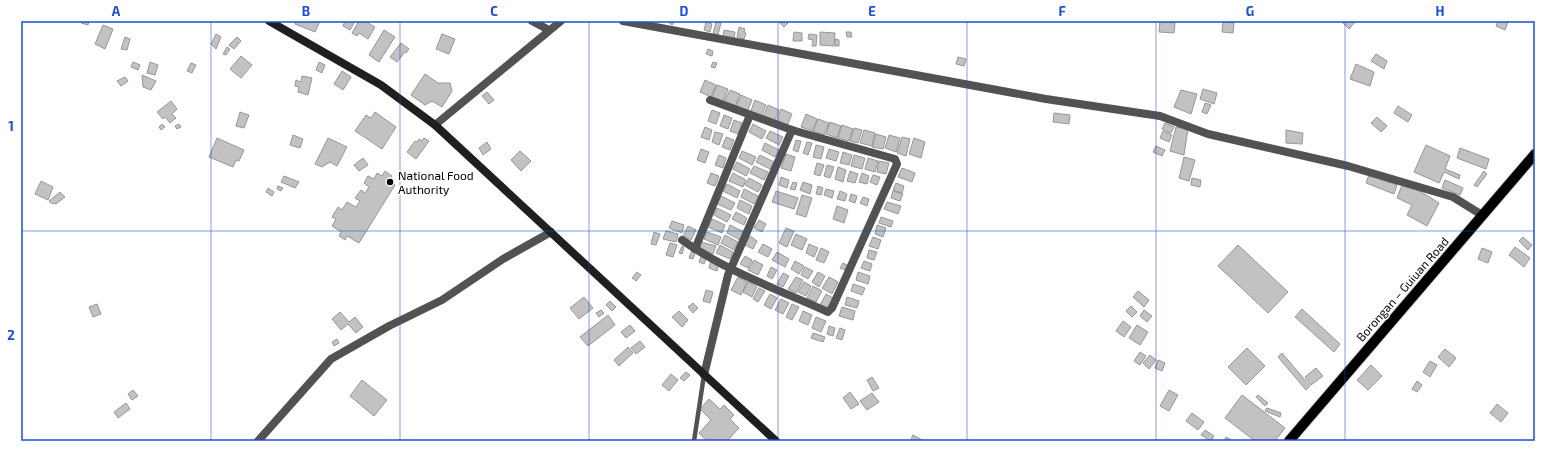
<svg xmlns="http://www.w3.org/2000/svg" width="1556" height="462" viewBox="0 0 1556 462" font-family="'Exo 2',sans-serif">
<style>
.building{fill:#c2c2c2;stroke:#969696}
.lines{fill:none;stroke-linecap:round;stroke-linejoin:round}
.primary-casing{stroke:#dbdbdb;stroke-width:12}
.lane{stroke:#525252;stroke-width:4.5}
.street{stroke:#525252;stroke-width:8}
.secondary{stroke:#1f1f1f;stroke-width:8}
.primary{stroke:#000;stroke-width:10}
.grid{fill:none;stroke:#1d4ed8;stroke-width:1;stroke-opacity:0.55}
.poi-dot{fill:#000;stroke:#fff;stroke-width:1.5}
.labels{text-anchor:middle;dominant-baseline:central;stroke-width:3;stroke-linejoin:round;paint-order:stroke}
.poi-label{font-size:12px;fill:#000;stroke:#fff;text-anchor:start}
.street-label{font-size:12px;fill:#000;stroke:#fff}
.neatline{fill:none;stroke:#1d4ed8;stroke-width:1.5}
.grid-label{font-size:13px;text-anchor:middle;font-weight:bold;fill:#1d4ed8}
</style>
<rect width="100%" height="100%" fill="#fff"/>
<g class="building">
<path d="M 82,21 L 89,21 L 88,25 L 81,23 Z"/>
<path d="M 296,21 L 320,21 L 315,32 L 295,24 Z"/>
<path d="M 345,21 L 355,21 L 350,30 L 343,26 Z"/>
<path d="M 359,21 L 365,21 L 375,27 L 368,39 L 359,33 L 357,36 L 352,33 Z"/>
<path d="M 667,21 L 675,21 L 672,25 Z"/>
<path d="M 782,21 L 790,21 L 784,27 L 780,23 Z"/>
<path d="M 1160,21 L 1175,23 L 1174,33 L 1159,32 Z"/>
<path d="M 1341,21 L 1356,21 L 1349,29 Z"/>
<path d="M 1498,21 L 1508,22 L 1505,30 L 1496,26 Z"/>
<path d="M 706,22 L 712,24 L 710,32 L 704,30 Z"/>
<path d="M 716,22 L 721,23 L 718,35 L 713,34 Z"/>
<path d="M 1223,22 L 1234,23 L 1233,33 L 1222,32 Z"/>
<path d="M 103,25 L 113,29 L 105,49 L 95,44 Z"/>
<path d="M 739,27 L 745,29 L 744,32 L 746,33 L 744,39 L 737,37 Z"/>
<path d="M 384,30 L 395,37 L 379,62 L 369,55 Z"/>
<path d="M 724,30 L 735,32 L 734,38 L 723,37 Z"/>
<path d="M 794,32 L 802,33 L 802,41 L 793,41 Z"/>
<path d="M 820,32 L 835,33 L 834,46 L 820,45 Z"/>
<path d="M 846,32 L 851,32 L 852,37 L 847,37 Z"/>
<path d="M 216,34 L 221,37 L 216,49 L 211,44 Z"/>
<path d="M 442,34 L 455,39 L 449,54 L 436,49 Z"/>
<path d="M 809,34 L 817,35 L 816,46 L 812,46 L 813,40 L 808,39 Z"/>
<path d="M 125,37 L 130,39 L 127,50 L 121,49 Z"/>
<path d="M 237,37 L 241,41 L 234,49 L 229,45 Z"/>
<path d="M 835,39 L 839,40 L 839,46 L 835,46 Z"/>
<path d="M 401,43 L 409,49 L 406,53 L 405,52 L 397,62 L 390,57 Z"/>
<path d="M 227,47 L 230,49 L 226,55 L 223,54 Z"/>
<path d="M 708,49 L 713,51 L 712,56 L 706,54 Z"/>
<path d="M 1376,54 L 1387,61 L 1384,69 L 1371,61 Z"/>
<path d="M 241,56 L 252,65 L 241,78 L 230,69 Z"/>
<path d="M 958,57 L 966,59 L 964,66 L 956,64 Z"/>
<path d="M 133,62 L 140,65 L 138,70 L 131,67 Z"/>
<path d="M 150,62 L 158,65 L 155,75 L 147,73 Z"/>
<path d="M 319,62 L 325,65 L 322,73 L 316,70 Z"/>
<path d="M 713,62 L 717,63 L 715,68 L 711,67 Z"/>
<path d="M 191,63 L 196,65 L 192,73 L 187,71 Z"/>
<path d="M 1356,64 L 1374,72 L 1370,86 L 1350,79 Z"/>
<path d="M 342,71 L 351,77 L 343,90 L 334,84 Z"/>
<path d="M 425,74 L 438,83 L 450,83 L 452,91 L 442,107 L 432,101 L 425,105 L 411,95 Z"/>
<path d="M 142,75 L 156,81 L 151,90 L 143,87 Z"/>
<path d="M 302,76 L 312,78 L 308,95 L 298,92 L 299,87 L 295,86 L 296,80 L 301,82 Z"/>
<path d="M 125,77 L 128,81 L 121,86 L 117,81 Z"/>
<path d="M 705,80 L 716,85 L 711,97 L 700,92 Z"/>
<path d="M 717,85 L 728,89 L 723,102 L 712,97 Z"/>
<path d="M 1203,89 L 1217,93 L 1214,104 L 1200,99 Z"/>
<path d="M 730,90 L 740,94 L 735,107 L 724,102 Z"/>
<path d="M 1181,90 L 1197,94 L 1191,114 L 1174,107 Z"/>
<path d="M 487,92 L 494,100 L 489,104 L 482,96 Z"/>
<path d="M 741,95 L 752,100 L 747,112 L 736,107 Z"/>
<path d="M 755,100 L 766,105 L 761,117 L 750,113 Z"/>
<path d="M 171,101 L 177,109 L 172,114 L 176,118 L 170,123 L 165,117 L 163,119 L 157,112 Z"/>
<path d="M 1205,103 L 1211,105 L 1207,114 L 1202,112 Z"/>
<path d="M 768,105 L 779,110 L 774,122 L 763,117 Z"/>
<path d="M 1398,106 L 1412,115 L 1408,122 L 1394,113 Z"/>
<path d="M 781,109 L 792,114 L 787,126 L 776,122 Z"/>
<path d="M 712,110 L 720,113 L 716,124 L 708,121 Z"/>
<path d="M 240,112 L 249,115 L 244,128 L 236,126 Z"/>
<path d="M 375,112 L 396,127 L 382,149 L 355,131 L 366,115 L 371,118 Z"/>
<path d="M 1054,113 L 1070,115 L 1069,124 L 1053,122 Z"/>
<path d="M 806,114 L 817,119 L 813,131 L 801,127 Z"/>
<path d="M 724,115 L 732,118 L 728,129 L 720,126 Z"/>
<path d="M 1377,117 L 1387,126 L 1381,132 L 1371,123 Z"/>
<path d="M 818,119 L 829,123 L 824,135 L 813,131 Z"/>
<path d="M 734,120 L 742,123 L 738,134 L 730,131 Z"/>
<path d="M 830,122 L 841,126 L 837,138 L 826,134 Z"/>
<path d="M 1165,123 L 1174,127 L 1171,133 L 1162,129 Z"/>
<path d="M 162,124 L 165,127 L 161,130 L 159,127 Z"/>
<path d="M 179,124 L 181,127 L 177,129 L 175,126 Z"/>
<path d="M 753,124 L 766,131 L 762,139 L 749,132 Z"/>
<path d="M 842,125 L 853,129 L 849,141 L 838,138 Z"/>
<path d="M 705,127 L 712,130 L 709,140 L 701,137 Z"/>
<path d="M 1176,127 L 1188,129 L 1184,155 L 1170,151 Z"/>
<path d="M 854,128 L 862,130 L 858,143 L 850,141 Z"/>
<path d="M 864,130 L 875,133 L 872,146 L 860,143 Z"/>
<path d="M 1286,130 L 1303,133 L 1302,144 L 1286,143 Z"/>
<path d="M 770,131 L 783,137 L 779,145 L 766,138 Z"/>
<path d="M 1163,131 L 1172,135 L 1169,142 L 1160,138 Z"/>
<path d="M 715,132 L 723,134 L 719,145 L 712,142 Z"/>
<path d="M 876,134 L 886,137 L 883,149 L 872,147 Z"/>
<path d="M 293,135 L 303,139 L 300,148 L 290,145 Z"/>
<path d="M 889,135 L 900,138 L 896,152 L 885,148 Z"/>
<path d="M 726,137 L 734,140 L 730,150 L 722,147 Z"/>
<path d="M 902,137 L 910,139 L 906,156 L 897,153 Z"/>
<path d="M 217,138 L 244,150 L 239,161 L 236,160 L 233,167 L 209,157 Z"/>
<path d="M 328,138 L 347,147 L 337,166 L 330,162 L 322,167 L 315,164 Z"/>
<path d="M 424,138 L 429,141 L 416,159 L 407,152 L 415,141 L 417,142 L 419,139 L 422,141 Z"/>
<path d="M 914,138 L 925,142 L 921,158 L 909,154 Z"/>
<path d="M 796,140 L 801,141 L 798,152 L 793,150 Z"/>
<path d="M 487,142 L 491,149 L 483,155 L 479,148 Z"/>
<path d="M 807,142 L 812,143 L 808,155 L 803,153 Z"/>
<path d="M 765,143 L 779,150 L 775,157 L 762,150 Z"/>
<path d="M 816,145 L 824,147 L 821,159 L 813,157 Z"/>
<path d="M 1426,145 L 1450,156 L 1445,169 L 1460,175 L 1459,179 L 1444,172 L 1439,183 L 1414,172 Z"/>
<path d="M 1156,146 L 1165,150 L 1162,156 L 1153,152 Z"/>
<path d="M 1460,148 L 1489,159 L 1486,169 L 1457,158 Z"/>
<path d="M 701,149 L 709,152 L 705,163 L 697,160 Z"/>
<path d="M 829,149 L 839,152 L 836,161 L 826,158 Z"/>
<path d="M 520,151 L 531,161 L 521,171 L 511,160 Z"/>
<path d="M 742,151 L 756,157 L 752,165 L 739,158 Z"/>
<path d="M 843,152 L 852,155 L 849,165 L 840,163 Z"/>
<path d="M 786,154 L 795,157 L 791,171 L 781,168 Z"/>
<path d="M 719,155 L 726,158 L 723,168 L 715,165 Z"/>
<path d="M 760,155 L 774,162 L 770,169 L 756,162 Z"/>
<path d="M 854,155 L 865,158 L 862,169 L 851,166 Z"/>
<path d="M 1184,157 L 1195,160 L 1189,181 L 1179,178 Z"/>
<path d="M 363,158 L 368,165 L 359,171 L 354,165 Z"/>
<path d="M 868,158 L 878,161 L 875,172 L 865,169 Z"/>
<path d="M 879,161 L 889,163 L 886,174 L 877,172 Z"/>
<path d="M 737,162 L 750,169 L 746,176 L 733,169 Z"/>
<path d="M 817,163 L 824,165 L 820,176 L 814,174 Z"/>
<path d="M 827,165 L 834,167 L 830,178 L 824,176 Z"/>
<path d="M 754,166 L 768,172 L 764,180 L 750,173 Z"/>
<path d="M 838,167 L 846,170 L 843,182 L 835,179 Z"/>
<path d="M 902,168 L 915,173 L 912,182 L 898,177 Z"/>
<path d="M 385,171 L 392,176 L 389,181 L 395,185 L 359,243 L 347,236 L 345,240 L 339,236 L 341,232 L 332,226 L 336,219 L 332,217 L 338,207 L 342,210 L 347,202 L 356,207 L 360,201 L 355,198 L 361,190 L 365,193 L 369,187 L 364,183 L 368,176 L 374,179 L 377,173 L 382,176 Z"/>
<path d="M 850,171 L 858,174 L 855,183 L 847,181 Z"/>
<path d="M 1484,171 L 1487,174 L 1477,187 L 1474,185 Z"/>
<path d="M 711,173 L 719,176 L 715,186 L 707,183 Z"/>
<path d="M 733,173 L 746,180 L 743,187 L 729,181 Z"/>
<path d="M 862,173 L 869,176 L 867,184 L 859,182 Z"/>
<path d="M 873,175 L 880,177 L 877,185 L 870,182 Z"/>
<path d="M 1369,175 L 1397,185 L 1394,194 L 1366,183 Z"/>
<path d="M 284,176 L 299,182 L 295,188 L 281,182 Z"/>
<path d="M 781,177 L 789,180 L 787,188 L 779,185 Z"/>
<path d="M 749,178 L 762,185 L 758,192 L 745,185 Z"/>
<path d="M 1192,178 L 1201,180 L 1200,187 L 1191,185 Z"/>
<path d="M 1445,180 L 1463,188 L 1460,195 L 1442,188 Z"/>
<path d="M 41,181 L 53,187 L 48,200 L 35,194 Z"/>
<path d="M 793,182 L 797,183 L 795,190 L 790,189 Z"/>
<path d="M 803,182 L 812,185 L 810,194 L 800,190 Z"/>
<path d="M 896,183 L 904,186 L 902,193 L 893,190 Z"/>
<path d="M 727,184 L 740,191 L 737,198 L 723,191 Z"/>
<path d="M 1402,185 L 1418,190 L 1439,203 L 1427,226 L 1407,215 L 1412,205 L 1397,198 Z"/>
<path d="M 278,186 L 283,188 L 281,191 L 277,189 Z"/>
<path d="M 818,186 L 823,188 L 821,195 L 816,194 Z"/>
<path d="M 268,188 L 274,192 L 272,196 L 266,192 Z"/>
<path d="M 744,189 L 758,196 L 754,204 L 741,197 Z"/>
<path d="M 826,189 L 834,191 L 832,198 L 824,195 Z"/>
<path d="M 776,191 L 798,198 L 794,209 L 772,202 Z"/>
<path d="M 840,191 L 847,194 L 845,201 L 837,199 Z"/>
<path d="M 893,191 L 903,194 L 900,201 L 891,198 Z"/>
<path d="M 60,192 L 65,197 L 56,204 L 51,203 L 49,201 Z"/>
<path d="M 851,194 L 857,196 L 855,203 L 849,201 Z"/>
<path d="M 802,195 L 812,198 L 806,217 L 796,214 Z"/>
<path d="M 721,196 L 735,203 L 731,210 L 717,204 Z"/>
<path d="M 863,197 L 869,199 L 867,206 L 860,203 Z"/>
<path d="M 740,200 L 752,206 L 749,214 L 737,208 Z"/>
<path d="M 887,202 L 901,206 L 898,214 L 884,209 Z"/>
<path d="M 837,206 L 848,210 L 844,223 L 833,219 Z"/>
<path d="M 717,208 L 731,215 L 727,222 L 714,215 Z"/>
<path d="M 736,212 L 747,218 L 744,225 L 732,219 Z"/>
<path d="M 881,217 L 893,221 L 891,227 L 879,223 Z"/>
<path d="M 712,219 L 725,225 L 722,233 L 708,227 Z"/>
<path d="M 759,220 L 766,224 L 762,232 L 754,228 Z"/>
<path d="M 672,221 L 684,225 L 682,233 L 669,228 Z"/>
<path d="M 730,225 L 744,232 L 740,240 L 727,233 Z"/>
<path d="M 877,225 L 886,228 L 883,237 L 875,234 Z"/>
<path d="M 688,226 L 696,230 L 691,240 L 683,236 Z"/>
<path d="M 786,228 L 794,231 L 787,247 L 779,243 Z"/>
<path d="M 666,231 L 678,234 L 676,242 L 663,239 Z"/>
<path d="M 654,232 L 660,234 L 656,245 L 651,244 Z"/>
<path d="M 707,232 L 721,237 L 718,245 L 704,239 Z"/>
<path d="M 796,234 L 807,239 L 802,250 L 791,245 Z"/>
<path d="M 725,235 L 738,242 L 734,250 L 721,243 Z"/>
<path d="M 750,236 L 757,241 L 753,249 L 745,245 Z"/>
<path d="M 873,237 L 881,240 L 878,249 L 869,246 Z"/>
<path d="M 1523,237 L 1532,245 L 1528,250 L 1519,241 Z"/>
<path d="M 701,242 L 716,246 L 713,254 L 699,250 Z"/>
<path d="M 670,243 L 677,245 L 673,257 L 666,255 Z"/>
<path d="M 763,244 L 772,249 L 768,257 L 758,252 Z"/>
<path d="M 809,244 L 818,248 L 814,257 L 806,253 Z"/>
<path d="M 720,245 L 733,252 L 730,259 L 716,253 Z"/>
<path d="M 1238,245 L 1288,292 L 1268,313 L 1218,266 Z"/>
<path d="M 682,246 L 684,247 L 682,254 L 679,253 Z"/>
<path d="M 1515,247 L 1530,258 L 1524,267 L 1509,255 Z"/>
<path d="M 821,248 L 829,252 L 824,263 L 816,260 Z"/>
<path d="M 1482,248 L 1492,252 L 1488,263 L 1478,259 Z"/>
<path d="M 692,250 L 696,251 L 693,259 L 689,258 Z"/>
<path d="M 869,250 L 877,252 L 874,260 L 867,258 Z"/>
<path d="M 777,252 L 789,259 L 785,267 L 772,260 Z"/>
<path d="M 702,254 L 707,256 L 704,264 L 699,262 Z"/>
<path d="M 745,256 L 752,260 L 748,268 L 740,264 Z"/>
<path d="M 711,260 L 719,263 L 717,271 L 709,268 Z"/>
<path d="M 754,260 L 763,265 L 758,275 L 748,270 Z"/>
<path d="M 795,261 L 804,266 L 799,274 L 791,269 Z"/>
<path d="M 864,261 L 872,264 L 870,271 L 861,268 Z"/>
<path d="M 843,263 L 847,265 L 845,270 L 840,268 Z"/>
<path d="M 771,267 L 777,270 L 772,279 L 767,276 Z"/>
<path d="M 805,267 L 813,271 L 808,279 L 801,275 Z"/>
<path d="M 637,272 L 641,275 L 636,281 L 632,278 Z"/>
<path d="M 818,272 L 825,276 L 819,287 L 812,282 Z"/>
<path d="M 858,272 L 870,276 L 868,284 L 856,280 Z"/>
<path d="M 783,273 L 789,276 L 783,287 L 777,284 Z"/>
<path d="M 738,277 L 747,282 L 741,295 L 731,290 Z"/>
<path d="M 796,277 L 803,280 L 796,293 L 788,289 Z"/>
<path d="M 829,277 L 838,282 L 832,294 L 822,288 Z"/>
<path d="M 748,282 L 757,287 L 752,297 L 743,292 Z"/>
<path d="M 804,282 L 811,286 L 806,296 L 798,292 Z"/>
<path d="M 853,284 L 865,288 L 862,295 L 851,291 Z"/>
<path d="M 813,286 L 822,291 L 816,302 L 807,298 Z"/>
<path d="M 759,288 L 765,291 L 758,302 L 753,299 Z"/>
<path d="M 706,290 L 713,292 L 710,303 L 703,301 Z"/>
<path d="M 1138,291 L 1149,300 L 1144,307 L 1133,297 Z"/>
<path d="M 770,294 L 777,298 L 771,309 L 764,305 Z"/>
<path d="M 826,294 L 833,298 L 827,309 L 820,305 Z"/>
<path d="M 584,297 L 593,308 L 579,319 L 570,308 Z"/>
<path d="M 847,297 L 859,301 L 857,308 L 845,305 Z"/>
<path d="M 781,299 L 789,303 L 783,314 L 775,310 Z"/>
<path d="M 610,301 L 616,307 L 612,311 L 606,305 Z"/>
<path d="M 693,303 L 698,308 L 693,313 L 688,307 Z"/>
<path d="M 97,304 L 101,314 L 93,317 L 89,307 Z"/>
<path d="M 792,304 L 799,307 L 792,320 L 786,317 Z"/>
<path d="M 1131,306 L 1137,312 L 1132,317 L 1126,311 Z"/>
<path d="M 842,307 L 855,311 L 853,320 L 839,316 Z"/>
<path d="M 1302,309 L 1340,344 L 1334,352 L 1295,317 Z"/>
<path d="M 601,310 L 604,313 L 599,317 L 596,313 Z"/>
<path d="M 1144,310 L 1152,316 L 1147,322 L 1140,316 Z"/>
<path d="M 679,311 L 688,320 L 682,327 L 672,317 Z"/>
<path d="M 803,311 L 812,315 L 808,325 L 799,321 Z"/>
<path d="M 340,312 L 349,322 L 355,317 L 363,327 L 356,333 L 348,324 L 341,330 L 332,319 Z"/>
<path d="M 608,315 L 615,325 L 588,346 L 580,337 Z"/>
<path d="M 816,317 L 826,321 L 821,332 L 812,328 Z"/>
<path d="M 1123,321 L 1131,327 L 1124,337 L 1116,331 Z"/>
<path d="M 630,325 L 635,331 L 626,338 L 621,332 Z"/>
<path d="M 1137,325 L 1148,332 L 1140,345 L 1129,338 Z"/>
<path d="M 829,326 L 835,328 L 833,336 L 827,334 Z"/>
<path d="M 840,328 L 845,330 L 842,340 L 836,338 Z"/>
<path d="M 813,333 L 825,337 L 823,342 L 811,338 Z"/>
<path d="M 337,339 L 339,343 L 334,346 L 332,342 Z"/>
<path d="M 640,341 L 645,347 L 636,354 L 631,348 Z"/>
<path d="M 628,347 L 633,353 L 619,366 L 614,360 Z"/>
<path d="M 1247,348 L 1265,366 L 1246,385 L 1228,367 Z"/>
<path d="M 1445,349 L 1456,358 L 1449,367 L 1438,357 Z"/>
<path d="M 1140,352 L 1146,356 L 1140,365 L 1134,361 Z"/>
<path d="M 1282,353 L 1310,386 L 1306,390 L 1278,357 Z"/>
<path d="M 1150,355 L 1156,360 L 1149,369 L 1143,363 Z"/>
<path d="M 1158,360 L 1165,363 L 1162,371 L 1155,368 Z"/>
<path d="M 1430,361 L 1437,365 L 1430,377 L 1423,372 Z"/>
<path d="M 1371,365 L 1382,376 L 1368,390 L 1357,380 Z"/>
<path d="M 1316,368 L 1323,376 L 1311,385 L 1305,377 Z"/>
<path d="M 686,372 L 690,375 L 684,381 L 680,378 Z"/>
<path d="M 671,374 L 678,380 L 669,391 L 662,385 Z"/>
<path d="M 872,377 L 879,388 L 873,391 L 867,380 Z"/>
<path d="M 362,380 L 387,400 L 374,416 L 350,396 Z"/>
<path d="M 1417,381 L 1422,385 L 1417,392 L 1412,389 Z"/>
<path d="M 133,390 L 138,396 L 132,400 L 128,394 Z"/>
<path d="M 1169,390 L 1178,395 L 1169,411 L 1160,406 Z"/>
<path d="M 850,392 L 859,404 L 851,409 L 843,398 Z"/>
<path d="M 872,393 L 879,402 L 867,410 L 860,401 Z"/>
<path d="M 1242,395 L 1285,428 L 1275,441 L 1255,441 L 1225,418 Z"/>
<path d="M 1258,395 L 1268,403 L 1265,406 L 1256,397 Z"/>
<path d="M 709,399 L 720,409 L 724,405 L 734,415 L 730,419 L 739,428 L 727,441 L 707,441 L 699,433 L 711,420 L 700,409 Z"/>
<path d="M 126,403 L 130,409 L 118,418 L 114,412 Z"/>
<path d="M 1497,404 L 1508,413 L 1501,422 L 1490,413 Z"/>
<path d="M 1267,408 L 1281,413 L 1280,417 L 1265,411 Z"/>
<path d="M 1192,413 L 1204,422 L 1198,430 L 1186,421 Z"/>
<path d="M 1205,430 L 1214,436 L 1211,441 L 1201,435 Z"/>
<path d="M 913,435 L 922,440 L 921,441 L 910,441 Z"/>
<path d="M 1226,437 L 1233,441 L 1224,441 Z"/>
</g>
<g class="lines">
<defs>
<path id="primary" d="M 1289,441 L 1535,154"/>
</defs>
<use href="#primary" class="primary-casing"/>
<path class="lane" d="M 694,441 L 704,375"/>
<g class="street">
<path d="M 532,21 L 549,30"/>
<path d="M 623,21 L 1046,99 L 1160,116 L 1208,134 L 1348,166 L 1453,197 L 1482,215"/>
<path d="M 435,125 L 561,21"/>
<path d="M 682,240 C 726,271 779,290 828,312 L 832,308 L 897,164 L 895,159 L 792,130 L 710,100"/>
<path d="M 695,249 L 750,115"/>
<path d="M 704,375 L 728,275 L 792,130"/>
<path d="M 258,441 L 331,359 L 389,326 L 442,300 L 503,259 L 551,232"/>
</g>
<path class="secondary" d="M 269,21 L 381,85 L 435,125 L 776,441"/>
<use href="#primary" class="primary"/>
</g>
<path class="grid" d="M 211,21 L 211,441M 400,21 L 400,441M 589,21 L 589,441M 778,21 L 778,441M 967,21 L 967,441M 1156,21 L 1156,441M 1345,21 L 1345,441M 21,231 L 1535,231"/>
<circle class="poi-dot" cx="390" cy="182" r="4"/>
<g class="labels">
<g class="poi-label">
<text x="398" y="175">National Food<tspan x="398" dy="14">Authority</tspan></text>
</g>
<g class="street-label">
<text transform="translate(1402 289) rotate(-49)">Borongan – Guiuan Road</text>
</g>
</g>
<rect width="1556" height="462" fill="none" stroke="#ffffff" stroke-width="44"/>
<rect x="22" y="22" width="1512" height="418" class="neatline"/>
<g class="grid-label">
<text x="116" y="16">A</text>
<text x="306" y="16">B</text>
<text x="494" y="16">C</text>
<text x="684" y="16">D</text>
<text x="872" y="16">E</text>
<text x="1062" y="16">F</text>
<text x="1250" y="16">G</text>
<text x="1440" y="16">H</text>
<text x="11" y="131">1</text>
<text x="11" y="340">2</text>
</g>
</svg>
